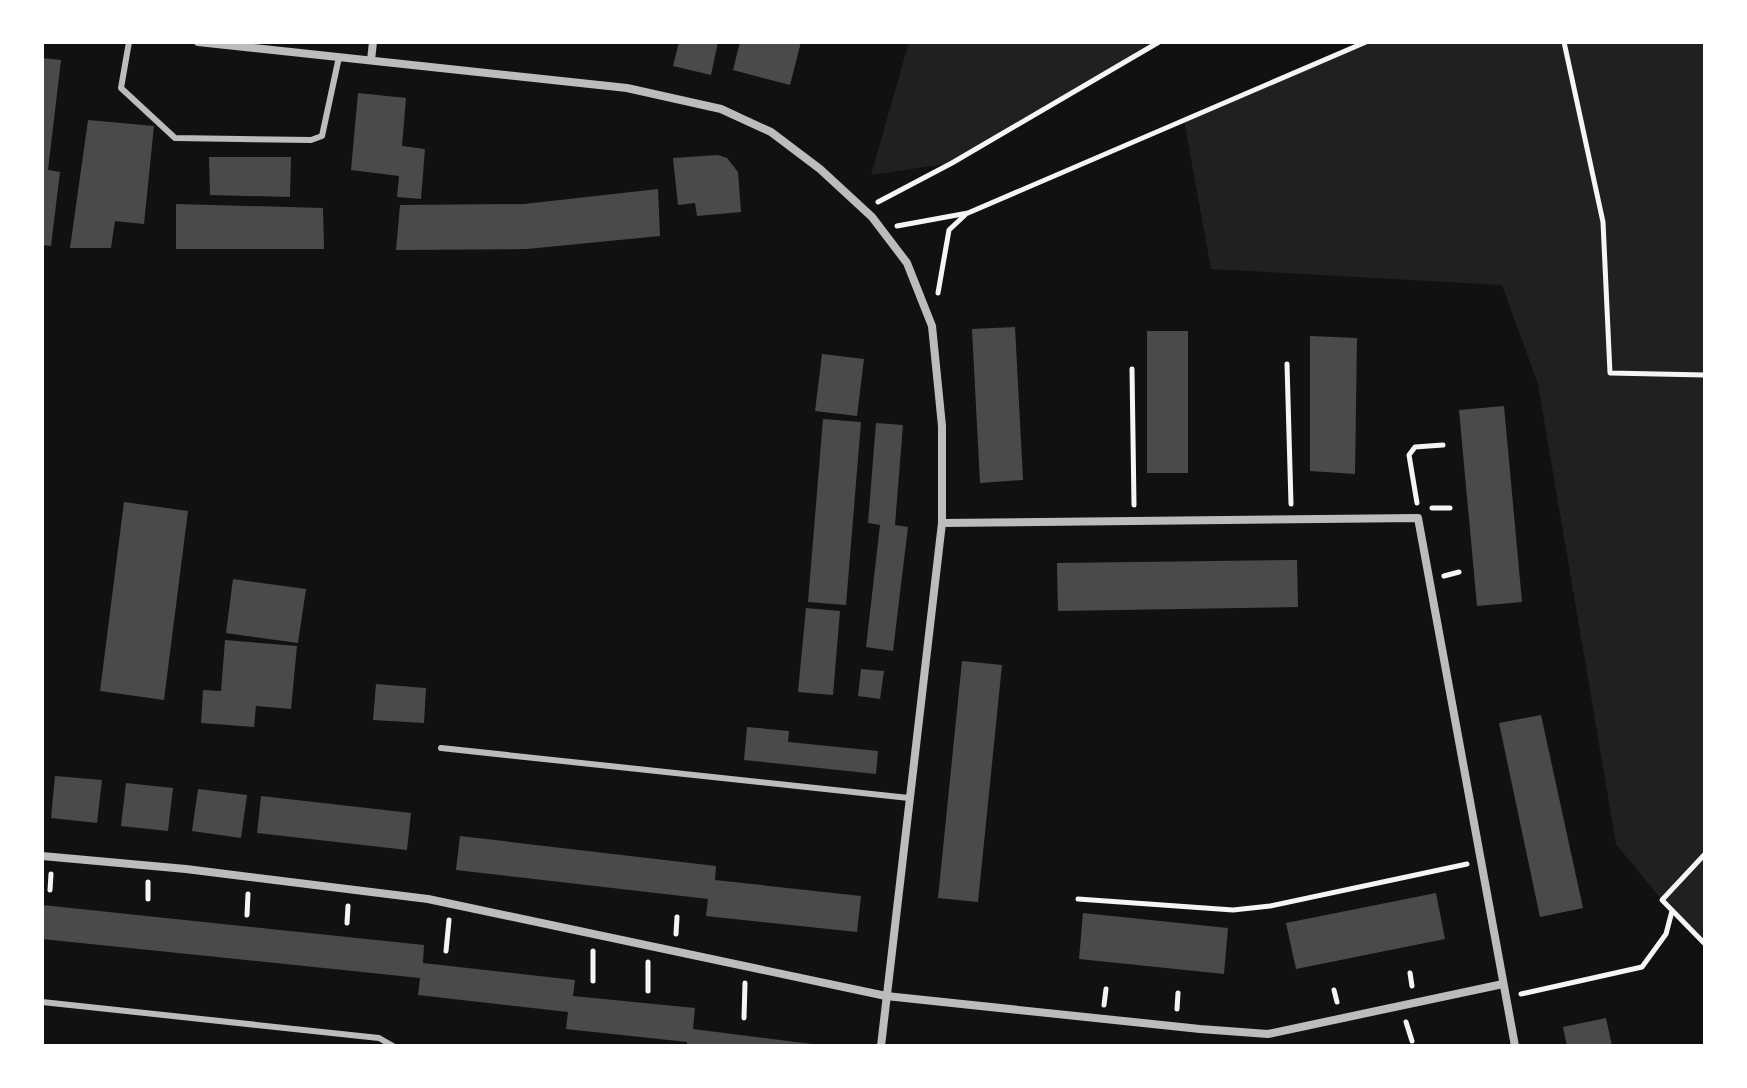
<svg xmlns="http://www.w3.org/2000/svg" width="1747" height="1088" viewBox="0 0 1747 1088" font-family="Commissioner,sans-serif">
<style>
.green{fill:#202020}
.building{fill:#4a4a4a}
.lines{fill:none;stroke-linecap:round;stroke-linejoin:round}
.path{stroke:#f5f5f5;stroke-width:5}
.service{stroke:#bcbcbc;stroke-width:6}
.minor{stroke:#bcbcbc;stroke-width:8}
</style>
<rect width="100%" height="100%" fill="#111"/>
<g class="green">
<path d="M 909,42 L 1159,42 L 952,163 L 871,175 Z"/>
<path d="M 1366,42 L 1705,42 L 1705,945 L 1662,900 L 1616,844 L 1538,384 L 1502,285 L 1211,269 L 1184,120 Z"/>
</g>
<g class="building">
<path d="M 679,42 L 718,42 L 711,75 L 673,66 Z"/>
<path d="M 740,42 L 801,42 L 790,85 L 733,70 Z"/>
<path d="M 42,58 L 61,60 L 48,170 L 60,172 L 51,246 L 42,245 Z"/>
<path d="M 358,93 L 406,98 L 402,146 L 425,149 L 421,199 L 397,197 L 399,176 L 351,170 Z"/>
<path d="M 88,120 L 154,126 L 144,224 L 115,221 L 111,248 L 70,248 Z"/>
<path d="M 718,155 L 727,158 L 738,172 L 741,212 L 697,216 L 695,203 L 678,205 L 673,158 Z"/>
<path d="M 209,157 L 291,157 L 290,197 L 210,195 Z"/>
<path d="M 658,189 L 660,236 L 527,249 L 396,250 L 400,205 L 524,204 Z"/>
<path d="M 176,204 L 323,208 L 324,249 L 176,249 Z"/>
<path d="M 1015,327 L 1023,480 L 980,483 L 972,329 Z"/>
<rect x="1147" y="331" width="41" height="142"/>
<path d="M 1310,336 L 1357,338 L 1355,474 L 1310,471 Z"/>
<path d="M 822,354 L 864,359 L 857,416 L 815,411 Z"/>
<path d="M 1504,406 L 1522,602 L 1477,606 L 1459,410 Z"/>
<path d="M 823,419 L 861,422 L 846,605 L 808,602 Z"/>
<path d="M 876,423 L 903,425 L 895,525 L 908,527 L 893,651 L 866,647 L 880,525 L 868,523 Z"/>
<path d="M 124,502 L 188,511 L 164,700 L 100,691 Z"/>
<path d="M 1297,560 L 1298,607 L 1058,611 L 1057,563 Z"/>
<path d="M 233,579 L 306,589 L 298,643 L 226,633 Z"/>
<path d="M 806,608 L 840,611 L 833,695 L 798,692 Z"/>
<path d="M 225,640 L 297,646 L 291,709 L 256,706 L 254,727 L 201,723 L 203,690 L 221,691 Z"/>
<path d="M 962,661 L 1002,665 L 978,902 L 938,898 Z"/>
<path d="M 861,669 L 884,671 L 880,699 L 858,696 Z"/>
<path d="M 376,684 L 426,688 L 424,723 L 373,720 Z"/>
<path d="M 1541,715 L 1583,908 L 1540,917 L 1499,723 Z"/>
<path d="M 747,727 L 789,731 L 788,742 L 878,751 L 876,774 L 744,760 Z"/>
<path d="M 55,776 L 102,780 L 97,823 L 51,818 Z"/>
<path d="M 126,783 L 173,788 L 168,831 L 121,826 Z"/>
<path d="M 198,789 L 247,795 L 241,838 L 192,831 Z"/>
<path d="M 261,796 L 411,813 L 407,850 L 257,833 Z"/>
<path d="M 460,836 L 716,866 L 715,880 L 861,896 L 857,932 L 706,916 L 708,899 L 456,870 Z"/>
<path d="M 1436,893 L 1445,939 L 1296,969 L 1286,923 Z"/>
<path d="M 42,905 L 424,945 L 423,963 L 575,980 L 573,996 L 695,1008 L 693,1029 L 828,1046 L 687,1046 L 687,1042 L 566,1029 L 568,1012 L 418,995 L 420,978 L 42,939 Z"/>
<path d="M 1083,913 L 1228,928 L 1224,974 L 1079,959 Z"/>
<path d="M 1606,1018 L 1612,1046 L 1567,1046 L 1563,1027 Z"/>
</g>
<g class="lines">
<g class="path">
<path d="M 1564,42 L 1603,222 L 1610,373 L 1705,375"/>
<path d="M 878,202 L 952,163 L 1159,42"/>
<path d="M 897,226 L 968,213 L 1366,42"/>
<path d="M 938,293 L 949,230 L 965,215"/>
<path d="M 1287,364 L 1291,504"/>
<path d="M 1132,369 L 1134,505"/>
<path d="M 1417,503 L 1409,455 L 1415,447 L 1443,445"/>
<path d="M 1432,508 L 1450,508"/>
<path d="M 1444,576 L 1459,572"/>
<path d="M 1705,854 L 1662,900 L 1705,944"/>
<path d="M 50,890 L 51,874"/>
<path d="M 148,899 L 148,882"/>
<path d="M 1078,899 L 1233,910 L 1270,906 L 1467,864"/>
<path d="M 247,915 L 248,894"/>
<path d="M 347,923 L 348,906"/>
<path d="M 676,934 L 677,917"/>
<path d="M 446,951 L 449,920"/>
<path d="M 593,951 L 593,981"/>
<path d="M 1410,973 L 1412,986"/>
<path d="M 1334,990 L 1337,1002"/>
<path d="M 648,991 L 648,962"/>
<path d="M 1521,994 L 1642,967 L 1666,934 L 1672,911"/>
<path d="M 1104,1005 L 1106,989"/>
<path d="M 1177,1009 L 1178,993"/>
<path d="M 744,1018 L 745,983"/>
<path d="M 1406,1022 L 1412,1041"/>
</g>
<g class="service">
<path d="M 129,42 L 121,88 L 175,138 L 311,140 L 322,136 L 339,57"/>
<path d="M 441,748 L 909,798"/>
<path d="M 42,1002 L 379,1038 L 393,1046"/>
</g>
<g class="minor">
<path d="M 198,42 L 627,88 L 721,109 L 771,132 L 820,169 L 872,217 L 907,263 L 932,326 L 942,426 L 942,523 L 881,1046"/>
<path d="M 371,60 L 373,42"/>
<path d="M 942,523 L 1418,518 L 1515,1046"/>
<path d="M 42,856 L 186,869 L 428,899 L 886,996 L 1200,1029 L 1268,1034 L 1503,984"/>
</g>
</g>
<rect width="1747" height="1088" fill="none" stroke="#ffffff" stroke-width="88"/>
</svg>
